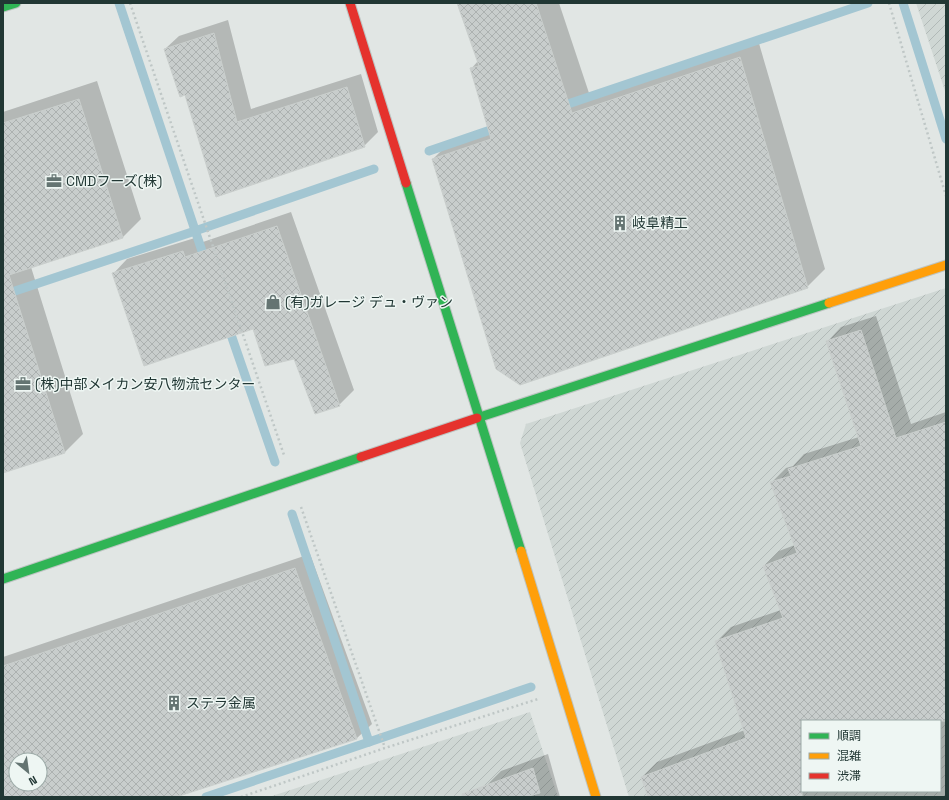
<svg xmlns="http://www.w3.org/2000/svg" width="949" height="800" viewBox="0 0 949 800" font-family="'Space Grotesk','Noto Sans JP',sans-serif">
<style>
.industrial{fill:url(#industrial-furrows);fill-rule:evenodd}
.shadow{fill:#0003;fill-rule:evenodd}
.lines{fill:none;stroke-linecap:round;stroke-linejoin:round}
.stream{stroke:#a3c6d2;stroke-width:9}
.building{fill:url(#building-cross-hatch);stroke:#cacfcd;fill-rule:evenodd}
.fast-casing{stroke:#bdc4c2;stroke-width:11}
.slow-casing{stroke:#bdc4c2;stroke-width:11}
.jam-casing{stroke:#bdc4c2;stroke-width:11}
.path{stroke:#bfc7c6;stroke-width:2.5;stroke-dasharray:2 3;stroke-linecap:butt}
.fast{stroke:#30b455;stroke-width:9}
.slow{stroke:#ff9f0a;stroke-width:9}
.jam{stroke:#e5322d;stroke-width:9}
.labels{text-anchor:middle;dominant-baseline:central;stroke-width:3;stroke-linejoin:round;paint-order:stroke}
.poi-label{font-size:14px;fill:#213734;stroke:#eef6f3;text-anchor:start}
</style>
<defs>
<pattern id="industrial-furrows" width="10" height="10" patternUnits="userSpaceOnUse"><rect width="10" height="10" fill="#cfd7d4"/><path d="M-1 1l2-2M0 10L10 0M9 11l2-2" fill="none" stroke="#b1b9b7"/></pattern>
<pattern id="building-cross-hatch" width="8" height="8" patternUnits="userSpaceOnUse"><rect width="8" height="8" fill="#c8cdcc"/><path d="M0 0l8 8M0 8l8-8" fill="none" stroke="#acb1b0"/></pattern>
</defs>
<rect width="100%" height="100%" fill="#e1e6e4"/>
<g class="industrial">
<path d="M 916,3 L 946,3 L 946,94 Z"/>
<path d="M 946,288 L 946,797 L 629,797 L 520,443 L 526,424 ZM 802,721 L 940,721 L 940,791 L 802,791 Z"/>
<path d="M 530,712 L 558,797 L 269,797 Z"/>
</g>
<g class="shadow">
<path d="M 458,3 L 559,3 L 590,96 L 758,40 L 825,269 L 807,287 L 433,159 L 451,141 L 489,129 L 471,69 L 478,61 Z"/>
<path d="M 228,20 L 251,109 L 361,74 L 378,132 L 364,146 L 217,195 L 185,94 L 165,49 L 179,36 Z"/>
<path d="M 97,81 L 141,219 L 123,237 L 31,267 L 83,434 L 65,452 L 3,472 L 3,112 Z"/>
<path d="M 291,212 L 354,390 L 339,405 L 295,358 L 253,328 L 113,274 L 127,259 L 198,237 L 200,243 Z"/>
<path d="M 876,316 L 911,424 L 946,412 L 946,797 L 649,797 L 642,777 L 657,762 L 745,730 L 717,641 L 731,627 L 781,610 L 764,566 L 779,551 L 795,545 L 771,483 L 786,468 L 793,466 L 804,454 L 859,437 L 827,342 L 841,327 ZM 802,721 L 940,721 L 940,791 L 802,791 Z"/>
<path d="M 310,554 L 372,724 L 357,738 L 173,797 L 3,797 L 3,657 ZM 16,760 L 40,760 L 40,784 L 16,784 Z"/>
<path d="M 548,754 L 560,797 L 492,797 L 487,785 L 501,771 Z"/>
</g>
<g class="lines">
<g class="stream">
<path d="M 119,3 L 206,263"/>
<path d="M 903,3 L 946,139"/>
<path d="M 559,107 L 868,3"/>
<path d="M 429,151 L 499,127"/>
<path d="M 3,295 L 195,231 L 374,169"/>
<path d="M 228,326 L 275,462"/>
<path d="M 369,742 L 531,687"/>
<path d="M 206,797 L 369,742 L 292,514"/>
</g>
</g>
<g class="building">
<path d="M 457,3 L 536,3 L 572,113 L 740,57 L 808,288 L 520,385 L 496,369 L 432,159 L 491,139 L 470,68 L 479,66 Z"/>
<path d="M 214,33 L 237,122 L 347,87 L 365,147 L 216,197 L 185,95 L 180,97 L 164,49 Z"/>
<path d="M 79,99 L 123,238 L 9,275 L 65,453 L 3,473 L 3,123 Z"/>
<path d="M 277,226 L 340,406 L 315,414 L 294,359 L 265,366 L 253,329 L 144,366 L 112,273 L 183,251 L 185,257 Z"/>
<path d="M 861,330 L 896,438 L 946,422 L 946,721 L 802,721 L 802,797 L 648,797 L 641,777 L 746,738 L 715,641 L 783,618 L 763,566 L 797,553 L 770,482 L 791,476 L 788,469 L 861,446 L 826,341 Z"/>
<path d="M 295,568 L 357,739 L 176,797 L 3,797 L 3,666 ZM 16,760 L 40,760 L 40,784 L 16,784 Z"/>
<path d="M 533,768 L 540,793 L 525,797 L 462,797 L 462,794 Z"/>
</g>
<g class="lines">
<defs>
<g id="fast">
<path d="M 3,7 L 16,3"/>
<path d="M 406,183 L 521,551"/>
<path d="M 477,418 L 829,303"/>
<path d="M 3,579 L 361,457"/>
</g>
<g id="slow">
<path d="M 829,303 L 946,265"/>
<path d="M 521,551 L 596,797"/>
</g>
<g id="jam">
<path d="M 350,3 L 406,183"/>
<path d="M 361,457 L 477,418"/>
</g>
</defs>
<use href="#fast" class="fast-casing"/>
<use href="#slow" class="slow-casing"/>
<use href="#jam" class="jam-casing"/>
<g class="path">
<path d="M 130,3 L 284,455"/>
<path d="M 889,3 L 946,196"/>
<path d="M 301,507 L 385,748"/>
<path d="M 241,797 L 385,748 L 538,699"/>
</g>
<use href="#fast" class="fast"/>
<use href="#slow" class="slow"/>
<use href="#jam" class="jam"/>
</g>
<defs>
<symbol id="office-bare" viewBox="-9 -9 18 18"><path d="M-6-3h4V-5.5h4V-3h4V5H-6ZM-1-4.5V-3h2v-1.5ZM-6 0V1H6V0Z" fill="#647472" stroke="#eef6f3" stroke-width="2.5" paint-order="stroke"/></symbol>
<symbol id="building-bare" viewBox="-9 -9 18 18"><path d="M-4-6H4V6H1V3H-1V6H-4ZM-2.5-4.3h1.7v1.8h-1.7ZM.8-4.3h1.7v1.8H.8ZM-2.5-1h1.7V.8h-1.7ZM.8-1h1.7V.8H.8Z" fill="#647472" stroke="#eef6f3" stroke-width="2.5" paint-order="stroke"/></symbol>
<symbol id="shop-bare" viewBox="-9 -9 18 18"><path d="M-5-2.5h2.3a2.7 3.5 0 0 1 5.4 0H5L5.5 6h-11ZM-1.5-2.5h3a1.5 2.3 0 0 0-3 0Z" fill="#647472" stroke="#eef6f3" stroke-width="2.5" paint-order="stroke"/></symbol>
</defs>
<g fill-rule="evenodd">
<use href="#office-bare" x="43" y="170" width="22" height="22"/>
<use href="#building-bare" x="609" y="212" width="22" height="22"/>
<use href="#shop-bare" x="262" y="291" width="22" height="22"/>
<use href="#office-bare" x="12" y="373" width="22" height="22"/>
<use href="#building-bare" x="163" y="692" width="22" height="22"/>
</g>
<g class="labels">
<g class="poi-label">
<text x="66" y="181">CMDフーズ(株)</text>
<text x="632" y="223">岐阜精工</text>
<text x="285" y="302">(有)ガレージ デュ・ヴァン</text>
<text x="35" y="384">(株)中部メイカン安八物流センター</text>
<text x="186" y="703">ステラ金属</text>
</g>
</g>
<rect width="949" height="800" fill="none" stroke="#213734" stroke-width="8"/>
<rect x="801" y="720" width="140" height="72" fill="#eef6f3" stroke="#9caaa7"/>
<rect x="809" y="733" width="20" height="6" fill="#30b455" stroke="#9caaa7"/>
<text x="837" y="740" font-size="12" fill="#213734">順調</text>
<rect x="809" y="753" width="20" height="6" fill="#ff9f0a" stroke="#9caaa7"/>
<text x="837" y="760" font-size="12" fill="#213734">混雑</text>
<rect x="809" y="773" width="20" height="6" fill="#e5322d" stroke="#9caaa7"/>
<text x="837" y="780" font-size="12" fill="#213734">渋滞</text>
<g transform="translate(28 772) rotate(151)"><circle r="19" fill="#eef6f3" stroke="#9caaa7"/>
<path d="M0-3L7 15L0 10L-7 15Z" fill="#647472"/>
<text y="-6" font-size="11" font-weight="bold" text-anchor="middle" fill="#213734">N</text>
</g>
</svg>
